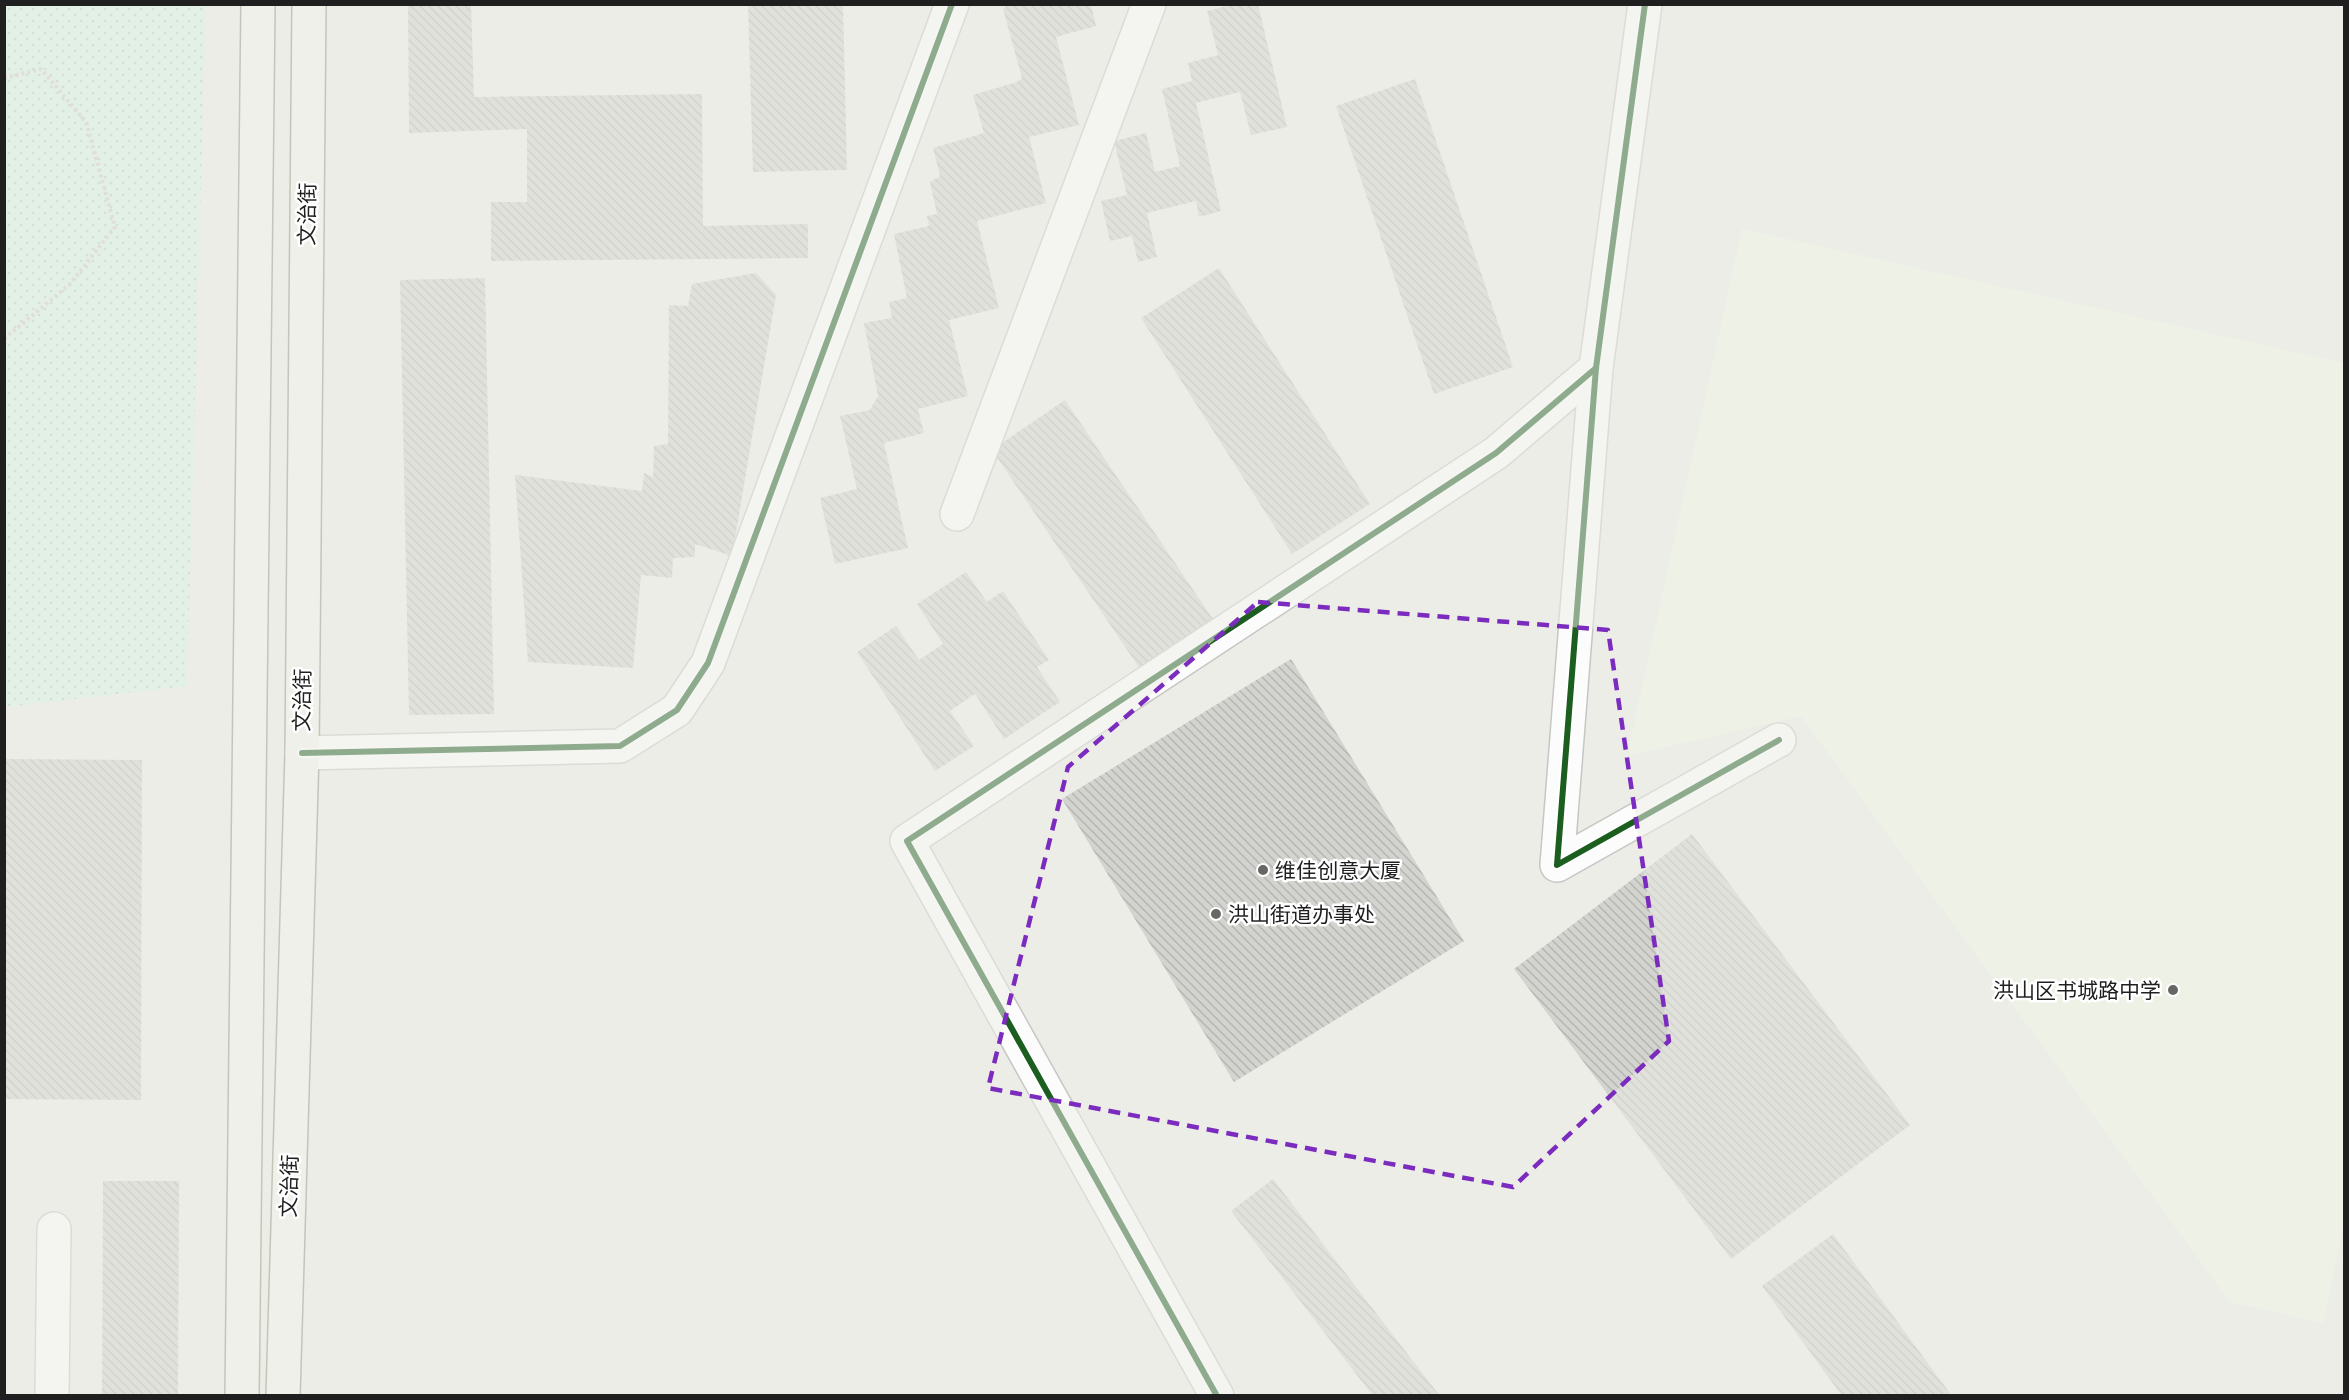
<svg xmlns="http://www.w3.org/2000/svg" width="2349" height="1400" viewBox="0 0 2349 1400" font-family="Rubik,'Noto Sans SC',sans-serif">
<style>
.education{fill:#eff7e3}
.park{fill:url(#park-dots)}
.building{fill:url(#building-back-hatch)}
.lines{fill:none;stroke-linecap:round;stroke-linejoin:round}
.minor-casing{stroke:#c6c6c4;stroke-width:36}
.secondary-casing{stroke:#8c9880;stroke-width:36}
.path{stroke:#d3ccc4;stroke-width:4;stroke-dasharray:3 3;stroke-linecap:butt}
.minor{stroke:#fcfcfc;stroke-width:33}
.secondary{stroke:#f0f4eb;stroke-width:33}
.cycleway-casing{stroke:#fff;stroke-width:10}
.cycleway{stroke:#1b5e20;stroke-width:6}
.marked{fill:none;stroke:#7b2cbf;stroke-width:4.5;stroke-dasharray:12 8;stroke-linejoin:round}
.poi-dot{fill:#676765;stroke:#fff;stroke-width:2}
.labels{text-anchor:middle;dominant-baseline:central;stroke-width:5;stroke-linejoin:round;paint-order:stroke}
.street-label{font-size:21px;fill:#1f1f1f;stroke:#fff}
.poi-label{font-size:21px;fill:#1f1f1f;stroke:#fff;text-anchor:start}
</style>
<defs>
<pattern id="park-dots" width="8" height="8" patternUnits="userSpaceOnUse" patternTransform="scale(1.5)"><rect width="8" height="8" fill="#d6f4e4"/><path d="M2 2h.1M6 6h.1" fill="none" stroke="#b7d1c3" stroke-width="1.8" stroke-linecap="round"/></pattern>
<pattern id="building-back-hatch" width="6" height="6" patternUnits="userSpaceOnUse" patternTransform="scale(1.5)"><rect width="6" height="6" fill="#d3d3cf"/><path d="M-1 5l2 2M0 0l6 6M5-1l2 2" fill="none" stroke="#b5b5b1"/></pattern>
</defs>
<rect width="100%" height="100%" fill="#edede8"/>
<path class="education" d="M 1742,229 L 2344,363 L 2344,1223 L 2323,1323 L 2230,1302 L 1801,716 L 1627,756 Z"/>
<path class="park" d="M 4,5 L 206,5 L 187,686 L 5,707 Z"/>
<g class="building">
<path d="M 408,4 L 471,4 L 474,97 L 702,94 L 703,226 L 808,224 L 808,258 L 491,261 L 491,202 L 527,202 L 527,129 L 409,133 Z"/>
<path d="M 748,4 L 843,4 L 847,170 L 753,172 Z"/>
<path d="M 1235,4 L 1258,4 L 1287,127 L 1251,135 L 1240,92 L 1196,103 L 1221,211 L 1199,217 L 1196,201 L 1147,213 L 1157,257 L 1138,262 L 1132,236 L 1110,241 L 1101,201 L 1127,195 L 1114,141 L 1146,133 L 1155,172 L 1180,166 L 1162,89 L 1192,81 L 1188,63 L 1218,55 L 1207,11 Z"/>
<path d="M 1007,5 L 1091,5 L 1096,26 L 1056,37 L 1079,125 L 1029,137 L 1046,203 L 977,221 L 999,308 L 949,320 L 968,396 L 918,409 L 924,433 L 884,443 L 908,548 L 835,564 L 820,498 L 857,489 L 840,416 L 870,410 L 878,396 L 864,323 L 892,318 L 889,302 L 907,298 L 894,234 L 929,226 L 927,216 L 937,214 L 930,182 L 940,176 L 933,148 L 984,133 L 973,95 L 1017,82 L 1022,78 L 1003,9 Z"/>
<path d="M 1415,79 L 1513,367 L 1434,394 L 1336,106 Z"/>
<path d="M 1219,268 L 1370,504 L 1292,554 L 1141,318 Z"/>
<path d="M 756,273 L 776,295 L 732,556 L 695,544 L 695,557 L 673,558 L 672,578 L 641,575 L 633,668 L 528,662 L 515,475 L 642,491 L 644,473 L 653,477 L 654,446 L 668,444 L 669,305 L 688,306 L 692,284 Z"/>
<path d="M 485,278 L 494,714 L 409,715 L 400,280 Z"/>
<path d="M 1065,400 L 1215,622 L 1142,672 L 992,450 Z"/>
<path d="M 966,572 L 987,602 L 1003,591 L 1049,660 L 1037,667 L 1060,702 L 1004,739 L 975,694 L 950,711 L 974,746 L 935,771 L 857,652 L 896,626 L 919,660 L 943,644 L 917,604 Z"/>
<path d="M 1291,659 L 1464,941 L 1234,1082 L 1062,799 Z"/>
<path d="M 4,759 L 142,760 L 141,1100 L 4,1099 Z"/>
<path d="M 1692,834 L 1910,1125 L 1731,1259 L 1514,969 Z"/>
<path d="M 1273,1179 L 1440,1396 L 1373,1396 L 1231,1211 Z"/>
<path d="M 103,1181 L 179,1181 L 178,1396 L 102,1396 Z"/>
<path d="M 1833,1234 L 1952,1396 L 1842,1396 L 1762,1286 Z"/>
</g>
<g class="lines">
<defs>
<g id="minor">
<path d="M 1645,4 L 1596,368 L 1557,865 L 1779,740"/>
<path d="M 957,514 L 1149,4"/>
<path d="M 302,753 L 620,746 L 677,710 L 708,663 L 952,4"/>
<path d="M 52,1396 L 54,1229"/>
<path d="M 1217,1396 L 907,841 L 1496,453 L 1596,368"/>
</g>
<g id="secondary">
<path d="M 242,1396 L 258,4"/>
<path d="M 283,1396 L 302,753 L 309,4"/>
</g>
</defs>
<use href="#minor" class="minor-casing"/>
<use href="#secondary" class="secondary-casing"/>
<path class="path" d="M 4,78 L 41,69 L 86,122 L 115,227 L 70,284 L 4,339"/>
<use href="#minor" class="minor"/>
<use href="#secondary" class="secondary"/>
<defs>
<g id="cycleway">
<path d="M 1645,4 L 1596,368 L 1557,865 L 1779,740"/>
<path d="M 302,753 L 620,746 L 677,710 L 708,663 L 952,4"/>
<path d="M 1217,1396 L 907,841 L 1496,453 L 1596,368"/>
</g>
</defs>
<use href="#cycleway" class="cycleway-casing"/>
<use href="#cycleway" class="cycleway"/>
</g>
<path d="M0 0H2349V1400H0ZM 1258,602 L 1608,630 L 1669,1041 L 1513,1187 L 988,1088 L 1068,767 Z" fill="#edede8" fill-opacity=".55" fill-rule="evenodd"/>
<path class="marked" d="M 1258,602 L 1608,630 L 1669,1041 L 1513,1187 L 988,1088 L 1068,767 Z"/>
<g class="poi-dot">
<circle cx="1263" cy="870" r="6"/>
<circle cx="1216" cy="914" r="6"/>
<circle cx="2173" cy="990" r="6"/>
</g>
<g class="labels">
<g class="street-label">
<text transform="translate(307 214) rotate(-89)">文治街</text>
<text transform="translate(302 700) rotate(-89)">文治街</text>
<text transform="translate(289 1186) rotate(-88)">文治街</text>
</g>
<g class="poi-label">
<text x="1275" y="870">维佳创意大厦</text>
<text x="1228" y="914">洪山街道办事处</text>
<text x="2161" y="990" text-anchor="end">洪山区书城路中学</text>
</g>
</g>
<rect width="2349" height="1400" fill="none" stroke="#1f1f1f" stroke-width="12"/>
</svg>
